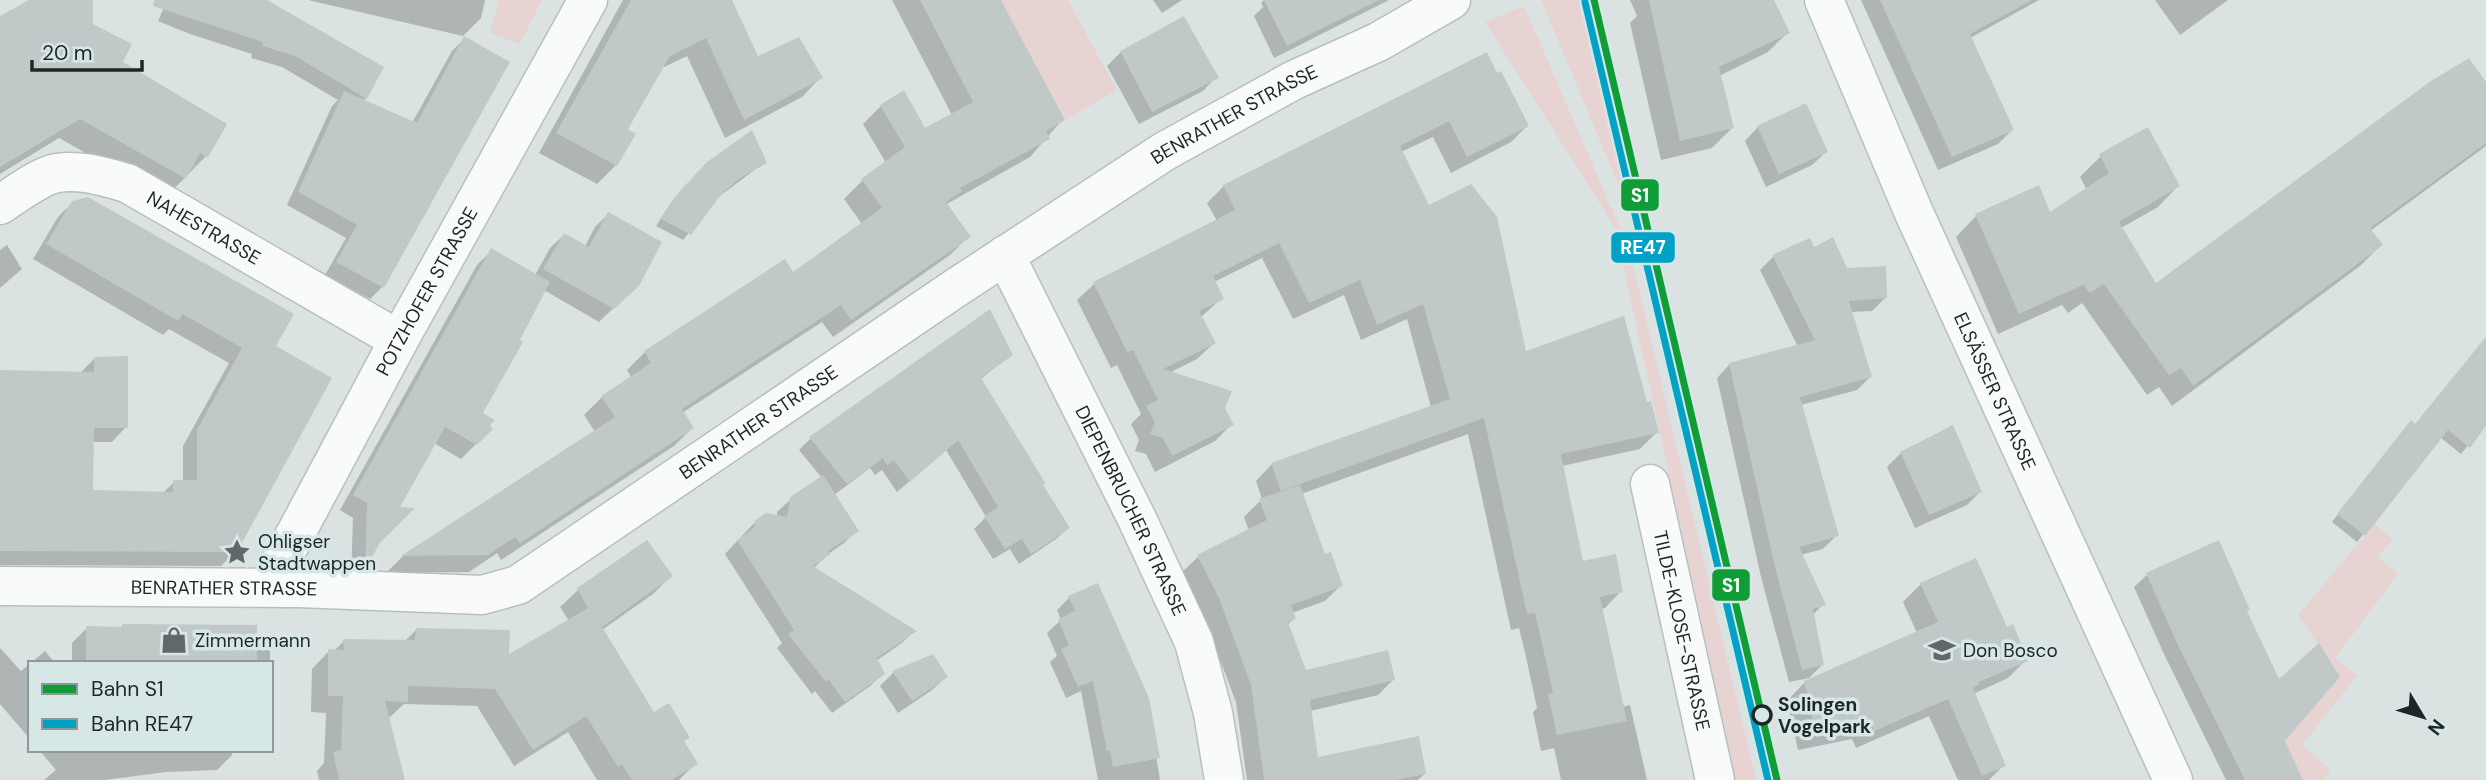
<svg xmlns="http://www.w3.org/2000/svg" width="2486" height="780" viewBox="0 0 2486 780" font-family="'DM Sans',sans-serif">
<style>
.green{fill:#e8d3d3}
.shadow{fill:#0003}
.building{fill:#c1c9c8}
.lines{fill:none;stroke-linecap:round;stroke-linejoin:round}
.minor-casing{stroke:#b9bfbf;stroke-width:41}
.minor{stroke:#f9fbfb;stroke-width:38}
.rail-1-casing{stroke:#d6e7e6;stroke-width:12}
.rail-2-casing{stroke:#d6e7e6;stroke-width:12}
.rail-1{stroke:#109c37;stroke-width:7}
.rail-2{stroke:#02a2c6;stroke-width:7}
.stop-dot{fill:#d6e7e6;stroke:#1f2626;stroke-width:3.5}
.labels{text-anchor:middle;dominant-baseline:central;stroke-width:7;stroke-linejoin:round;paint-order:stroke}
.street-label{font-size:19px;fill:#1f2626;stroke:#d6e7e6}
.poi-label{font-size:19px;fill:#1f2626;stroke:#d6e7e6;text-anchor:start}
.stop-label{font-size:19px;font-weight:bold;fill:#1f2626;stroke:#d6e7e6;text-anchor:start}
.line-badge{stroke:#d6e7e6;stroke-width:2.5}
.badge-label{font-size:19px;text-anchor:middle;font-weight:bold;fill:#fff}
</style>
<rect width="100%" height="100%" fill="#dae3e2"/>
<g class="green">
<path d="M 499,0 L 542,0 L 520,44 L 490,33 Z"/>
<path d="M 1001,0 L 1068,0 L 1117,90 L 1065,120 Z"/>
<path d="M 1541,0 L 1589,0 L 1629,210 Z"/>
<path d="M 1524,6 L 1630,251 L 1756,780 L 1726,780 L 1721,754 L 1730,752 L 1621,256 L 1630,251 L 1485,22 Z"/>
<path d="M 2375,524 L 2393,539 L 2378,557 L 2398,574 L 2335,658 L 2357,676 L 2302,745 L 2331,770 L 2324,780 L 2303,780 L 2285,741 L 2340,677 L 2298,615 Z"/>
</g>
<g class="shadow">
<path d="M 32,0 L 91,0 L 92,25 L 120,63 L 206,156 L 165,198 L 59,138 L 0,174 L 0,18 Z"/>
<path d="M 167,0 L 264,0 L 366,98 L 363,101 L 412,123 L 452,51 L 465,38 L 382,287 L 370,299 L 325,275 L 346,238 L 287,205 L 332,106 L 338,100 L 282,67 L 251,58 L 252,54 L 190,34 L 158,21 Z"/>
<path d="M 308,0 L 485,0 L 481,18 L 463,36 Z"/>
<path d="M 623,0 L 730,0 L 758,59 L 820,78 L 802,97 L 725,138 L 687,56 L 660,69 L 626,130 L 616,165 L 597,184 L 539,153 Z"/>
<path d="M 892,0 L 999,0 L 1063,119 L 1030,157 L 945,205 L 968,237 L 950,255 L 833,337 L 822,322 L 682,413 L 692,428 L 674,446 L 501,560 L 497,553 L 469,572 L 386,573 L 402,557 L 595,432 L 584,415 L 602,397 L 632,378 L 627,370 L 645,352 L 792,274 L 862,224 L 844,199 L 862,181 L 886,163 L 863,124 L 881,106 L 925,130 L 952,115 Z"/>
<path d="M 1153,0 L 1182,0 L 1162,13 Z"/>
<path d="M 1264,0 L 1389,0 L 1274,58 L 1254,16 L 1263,7 L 1261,3 Z"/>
<path d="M 1630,0 L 1772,0 L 1788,32 L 1768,52 L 1719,76 L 1732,128 L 1712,148 L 1661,160 L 1630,23 L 1637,16 Z"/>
<path d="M 1861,0 L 2039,0 L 1970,38 L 2012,130 L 1998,144 L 1938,170 Z"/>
<path d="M 2155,0 L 2228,0 L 2180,35 Z"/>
<path d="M 1121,52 L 1216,77 L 1203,91 L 1139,124 L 1107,66 Z"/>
<path d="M 1486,54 L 1527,126 L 1511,142 L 1451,173 L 1433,137 L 1401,152 L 1428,207 L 1524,353 L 1646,404 L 1657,432 L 1640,449 L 1562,466 L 1582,563 L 1621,591 L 1605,608 L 1601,609 L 1622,707 L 1630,705 L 1647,780 L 1561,780 L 1554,748 L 1541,751 L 1533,712 L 1537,708 L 1526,657 L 1519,628 L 1511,630 L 1468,434 L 1301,494 L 1324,556 L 1341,585 L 1325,601 L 1292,613 L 1294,619 L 1287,625 L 1305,672 L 1394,679 L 1378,695 L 1310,711 L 1317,759 L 1424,774 L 1418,780 L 1247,780 L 1236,702 L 1203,615 L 1182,572 L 1198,557 L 1249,531 L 1244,517 L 1262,499 L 1256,481 L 1272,464 L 1431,407 L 1407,319 L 1361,340 L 1344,295 L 1293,319 L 1262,258 L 1214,282 L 1222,298 L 1201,317 L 1214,343 L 1197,359 L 1169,373 L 1224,408 L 1232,424 L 1215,441 L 1155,472 L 1146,454 L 1135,451 L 1139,440 L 1131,424 L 1141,414 L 1117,365 L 1111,368 L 1077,300 L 1094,284 L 1217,221 L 1207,203 L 1224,186 Z"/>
<path d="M 2486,85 L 2486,146 L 2370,231 L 2381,245 L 2360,266 L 2172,406 L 2159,387 L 2147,395 L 2082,303 L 2068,313 L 2062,305 L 1998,334 L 1956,237 L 1976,216 L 2050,215 L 2087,190 L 2080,177 L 2101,156 L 2178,186 L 2158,207 L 2121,228 L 2155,286 Z"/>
<path d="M 1758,127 L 1826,152 L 1812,165 L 1766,187 L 1745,141 Z"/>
<path d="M 765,162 L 716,199 L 683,240 L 656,226 L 673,200 L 708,164 Z"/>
<path d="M 73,202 L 274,347 L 236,551 L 221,566 L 0,565 L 0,372 L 80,373 L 95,358 L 126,427 L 112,442 L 92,442 L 92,492 L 163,493 L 174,482 L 183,482 L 183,446 L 229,363 L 169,329 L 163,335 L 33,259 L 58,217 Z"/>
<path d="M 608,214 L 627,295 L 599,322 L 544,290 L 481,414 L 491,429 L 461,459 L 434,443 L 364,568 L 351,580 L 353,518 L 340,510 L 477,265 L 491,251 L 535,275 L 550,248 L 564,235 L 585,246 L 595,227 Z"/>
<path d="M 1809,240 L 1813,249 L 1886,297 L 1872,311 L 1851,312 L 1870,377 L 1857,390 L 1801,405 L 1837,535 L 1823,549 L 1800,555 L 1823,604 L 1813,615 L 1822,665 L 1809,678 L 1789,682 L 1761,577 L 1717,378 L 1730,364 L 1798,347 L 1760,270 L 1773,257 Z"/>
<path d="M 7,245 L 22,269 L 0,288 L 0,250 Z"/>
<path d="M 2486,337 L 2486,423 L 2461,454 L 2440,437 L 2357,542 L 2332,522 L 2404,430 L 2415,426 Z"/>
<path d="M 1011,354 L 980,380 L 1068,528 L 1056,539 L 1019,564 L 1010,549 L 993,559 L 974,529 L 986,517 L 946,450 L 897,492 L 882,470 L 875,475 L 870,468 L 834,495 L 857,530 L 844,543 L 828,554 L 814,568 L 914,631 L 902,643 L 876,661 L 883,674 L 870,686 L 832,713 L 815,691 L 812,694 L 777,648 L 782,643 L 725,554 L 756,521 L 777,517 L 777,512 L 791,499 L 822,478 L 799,450 L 810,439 Z"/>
<path d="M 1952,427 L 1980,492 L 1967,505 L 1915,528 L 1887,467 L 1901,453 Z"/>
<path d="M 2218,542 L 2246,612 L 2278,682 L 2283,741 L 2301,780 L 2226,780 L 2164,654 L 2134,587 L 2147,575 Z"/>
<path d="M 671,576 L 653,594 L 602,630 L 654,715 L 683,742 L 696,763 L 679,780 L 597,780 L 568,732 L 514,766 L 477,706 L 404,704 L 388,719 L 403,780 L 319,780 L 317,771 L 324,763 L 326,713 L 311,712 L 312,669 L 329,651 L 334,651 L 344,641 L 405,641 L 416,630 L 508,657 L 569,621 L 560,607 L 578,590 Z"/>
<path d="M 1921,584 L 2006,629 L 2026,660 L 2008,678 L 1973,694 L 2004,765 L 1989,780 L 1958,780 L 1929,716 L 1856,748 L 1852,739 L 1798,750 L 1787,701 L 1805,682 L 1917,633 L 1903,602 Z"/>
<path d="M 1069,598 L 1147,698 L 1160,780 L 1098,780 L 1081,691 L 1066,698 L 1050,662 L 1057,656 L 1047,633 L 1061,620 L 1057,610 Z"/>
<path d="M 87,628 L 270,649 L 270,663 L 72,663 L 72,643 Z"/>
<path d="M 0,648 L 21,671 L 30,664 L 30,739 L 0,704 Z"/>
<path d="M 45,651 L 55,663 L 31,663 Z"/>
<path d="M 893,673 L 946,677 L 932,690 L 898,713 L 880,686 Z"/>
<path d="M 39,750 L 232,750 L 232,755 L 217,770 L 166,772 L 105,780 L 44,780 L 56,770 Z"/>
</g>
<g class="building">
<path d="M 29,0 L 93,0 L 93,24 L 132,44 L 123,62 L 227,124 L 208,157 L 200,153 L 186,179 L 80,119 L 0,167 L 0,16 Z"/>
<path d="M 154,0 L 267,0 L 384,67 L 367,99 L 295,56 L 262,46 L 263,42 L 153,6 Z"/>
<path d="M 631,0 L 732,0 L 758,56 L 799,37 L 823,78 L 744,120 L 706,38 L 670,56 L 628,129 L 636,134 L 617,166 L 556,133 Z"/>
<path d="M 920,0 L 1001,0 L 1065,120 L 1046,131 L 1050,139 L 960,188 L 962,191 L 946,202 L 971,237 L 851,320 L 841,305 L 682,409 L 694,428 L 520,543 L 515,537 L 488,555 L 401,556 L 615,417 L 601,396 L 651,363 L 644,351 L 785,259 L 793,272 L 882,208 L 861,179 L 905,147 L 880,105 L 904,90 L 925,128 L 973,102 Z"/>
<path d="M 1264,0 L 1379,0 L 1287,46 Z"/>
<path d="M 1649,0 L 1774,0 L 1790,33 L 1719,67 L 1734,128 L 1680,141 Z"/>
<path d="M 1880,0 L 2032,0 L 1970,34 L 2014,130 L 1952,157 Z"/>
<path d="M 1184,16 L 1219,78 L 1152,112 L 1120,51 Z"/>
<path d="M 464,36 L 510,62 L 384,288 L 336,262 L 357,225 L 298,192 L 344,91 L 417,123 Z"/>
<path d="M 1487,52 L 1497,73 L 1501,71 L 1529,126 L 1467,157 L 1449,121 L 1400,146 L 1429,205 L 1471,184 L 1497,217 L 1526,351 L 1624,316 L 1647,402 L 1651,401 L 1659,433 L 1561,454 L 1583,561 L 1616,554 L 1623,592 L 1600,597 L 1627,721 L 1557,735 L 1548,694 L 1553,693 L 1541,639 L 1535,613 L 1527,614 L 1484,418 L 1281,491 L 1271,463 L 1450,399 L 1423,304 L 1377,325 L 1360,280 L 1309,303 L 1279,243 L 1213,276 L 1224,299 L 1199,311 L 1216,343 L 1163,369 L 1232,391 L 1225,408 L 1234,425 L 1172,456 L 1163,438 L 1150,434 L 1155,422 L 1146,406 L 1158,400 L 1133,350 L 1127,352 L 1093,282 L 1235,210 L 1223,185 Z"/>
<path d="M 2469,58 L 2486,82 L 2486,143 L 2370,228 L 2383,245 L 2193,386 L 2181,368 L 2169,375 L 2104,284 L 2090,293 L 2083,285 L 2019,314 L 1975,214 L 2039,185 L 2050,212 L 2109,173 L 2099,154 L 2148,127 L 2180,186 L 2119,222 L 2156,283 L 2431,81 Z"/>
<path d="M 1806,103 L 1828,152 L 1779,174 L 1757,126 Z"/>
<path d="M 752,130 L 767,163 L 740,178 L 720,196 L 691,235 L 661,219 L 680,191 L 707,162 Z"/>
<path d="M 88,197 L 294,314 L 276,346 L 332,378 L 237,552 L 0,551 L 0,370 L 94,372 L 94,357 L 128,356 L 128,428 L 94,428 L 93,490 L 173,492 L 173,480 L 197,480 L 197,430 L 242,348 L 183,314 L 178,321 L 46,244 L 72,201 Z"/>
<path d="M 608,212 L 662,242 L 639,286 L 614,309 L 543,269 L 564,233 L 589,247 Z"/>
<path d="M 1833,237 L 1847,268 L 1886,266 L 1887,298 L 1849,301 L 1872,377 L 1800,397 L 1839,536 L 1799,547 L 1826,605 L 1813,609 L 1824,665 L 1802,670 L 1774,563 L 1729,363 L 1815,340 L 1772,255 L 1810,238 L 1814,247 Z"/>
<path d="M 491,248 L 550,282 L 520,340 L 523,342 L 483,413 L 495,420 L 490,425 L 493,429 L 477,445 L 445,427 L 400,507 L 415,508 L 380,543 L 365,569 L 367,503 L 353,495 Z"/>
<path d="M 990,309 L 1013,355 L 981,378 L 1046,484 L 1043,485 L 1070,528 L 1031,554 L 1022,539 L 1005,549 L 984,516 L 998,507 L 958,440 L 910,482 L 894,460 L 887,465 L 883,458 L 847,484 L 809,437 Z"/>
<path d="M 2486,337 L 2486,426 L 2470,448 L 2448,430 L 2365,536 L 2337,514 L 2411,420 L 2415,424 Z"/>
<path d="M 1953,425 L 1982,492 L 1929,515 L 1900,452 Z"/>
<path d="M 823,475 L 859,531 L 828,551 L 831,554 L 813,566 L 917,631 L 877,658 L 885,674 L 845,702 L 829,680 L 826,682 L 788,634 L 794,630 L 737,540 L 754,528 L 755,520 L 766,513 L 787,517 L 790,497 Z"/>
<path d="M 1300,485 L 1325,554 L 1331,552 L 1343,586 L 1291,605 L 1296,619 L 1288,622 L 1306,670 L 1388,650 L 1395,680 L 1310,700 L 1318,757 L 1419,736 L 1426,774 L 1395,780 L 1264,780 L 1251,685 L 1219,598 L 1197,555 L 1267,520 L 1259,499 Z"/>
<path d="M 647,540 L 673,576 L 602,627 L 654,712 L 669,703 L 690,738 L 684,741 L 698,764 L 671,780 L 632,780 L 622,764 L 618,767 L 586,716 L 533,750 L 495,689 L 408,686 L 408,702 L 385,701 L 405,780 L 339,780 L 333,752 L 341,750 L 343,696 L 328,696 L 328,649 L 344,650 L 343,639 L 415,640 L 416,628 L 510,630 L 509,654 L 588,608 L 577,588 Z"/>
<path d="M 2219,540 L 2250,610 L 2247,611 L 2279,679 L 2319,643 L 2340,677 L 2285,741 L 2303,780 L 2245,780 L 2176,641 L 2146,573 Z"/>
<path d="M 1976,558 L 2007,627 L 2013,624 L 2028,661 L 1979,682 L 1980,684 L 1973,688 L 2006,766 L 1982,776 L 1948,699 L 1874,731 L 1870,722 L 1816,733 L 1804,681 L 1938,622 L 1920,583 Z"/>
<path d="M 1098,583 L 1149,698 L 1160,758 L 1113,767 L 1110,751 L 1107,751 L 1093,681 L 1078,687 L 1061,649 L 1069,645 L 1058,619 L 1075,611 L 1068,596 Z"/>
<path d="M 122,624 L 257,625 L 257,663 L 86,663 L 86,626 L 122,627 Z"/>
<path d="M 933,654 L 948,677 L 912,701 L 892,671 Z"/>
</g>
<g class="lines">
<defs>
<g id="minor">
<path id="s1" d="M 1824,0 L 1914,213 L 2173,780"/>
<path id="s2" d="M 0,205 C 15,195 40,176 57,173 C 81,169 105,177 127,183 L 399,340"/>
<path id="s3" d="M 1005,255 L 1138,521 L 1194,642 L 1213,713 L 1224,780"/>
<path id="s4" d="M 1650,484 L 1715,780"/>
<path id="s5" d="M 0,586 L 298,588 L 482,595 L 518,585 L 957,287 L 1165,151 L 1294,80 L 1378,42 L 1451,0"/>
<path id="s6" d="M 286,588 L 281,561 L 399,340 L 588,0"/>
</g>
</defs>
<use href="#minor" class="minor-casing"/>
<use href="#minor" class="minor"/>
<defs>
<path id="rail-1" d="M 1594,0 L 1777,780"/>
<path id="rail-2" d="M 1585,2 L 1768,780"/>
</defs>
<use href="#rail-1" class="rail-1-casing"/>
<use href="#rail-2" class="rail-2-casing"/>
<use href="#rail-1" class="rail-1"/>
<use href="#rail-2" class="rail-2"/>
</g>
<defs>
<symbol id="sight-bare" viewBox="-9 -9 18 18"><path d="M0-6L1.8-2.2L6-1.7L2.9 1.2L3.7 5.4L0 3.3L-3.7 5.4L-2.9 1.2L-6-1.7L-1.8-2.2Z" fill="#606868" stroke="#d6e7e6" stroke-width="2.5" paint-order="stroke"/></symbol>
<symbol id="shop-bare" viewBox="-9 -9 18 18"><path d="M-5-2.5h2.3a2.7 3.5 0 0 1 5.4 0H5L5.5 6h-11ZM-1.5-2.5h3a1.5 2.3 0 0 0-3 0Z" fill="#606868" stroke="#d6e7e6" stroke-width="2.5" paint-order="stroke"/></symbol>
<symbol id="school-bare" viewBox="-9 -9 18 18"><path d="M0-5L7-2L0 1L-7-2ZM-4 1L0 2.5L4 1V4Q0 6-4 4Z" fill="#606868" stroke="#d6e7e6" stroke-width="2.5" paint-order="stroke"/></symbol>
</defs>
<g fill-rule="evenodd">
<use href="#sight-bare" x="218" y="533" width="38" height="38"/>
<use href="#shop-bare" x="155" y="621" width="38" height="38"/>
<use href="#school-bare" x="1923" y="631" width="38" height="38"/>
</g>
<circle class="stop-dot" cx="1762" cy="715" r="9"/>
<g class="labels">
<g class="street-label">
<text stroke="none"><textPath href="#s5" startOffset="1377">BENRATHER STRASSE</textPath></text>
<text stroke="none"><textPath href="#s2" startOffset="226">NAHESTRASSE</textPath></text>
<text stroke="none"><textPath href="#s6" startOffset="334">POTZHOFER STRASSE</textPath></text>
<text stroke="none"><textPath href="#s1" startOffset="427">ELSÄSSER STRASSE</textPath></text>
<text stroke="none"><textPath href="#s5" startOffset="810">BENRATHER STRASSE</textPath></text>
<text stroke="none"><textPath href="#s3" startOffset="285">DIEPENBRUCHER STRASSE</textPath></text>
<text stroke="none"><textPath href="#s5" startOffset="224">BENRATHER STRASSE</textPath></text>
<text stroke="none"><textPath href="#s4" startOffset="150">TILDE-KLOSE-STRASSE</textPath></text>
</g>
<g class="poi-label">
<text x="258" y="541">Ohligser<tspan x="258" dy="22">Stadtwappen</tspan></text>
<text x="195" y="640">Zimmermann</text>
<text x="1963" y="650">Don Bosco</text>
</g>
<g class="stop-label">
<text x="1778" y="704">Solingen<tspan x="1778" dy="22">Vogelpark</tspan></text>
</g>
</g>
<g class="line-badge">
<rect x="1620" y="178" width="40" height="34" rx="7" fill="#109c37"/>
<rect x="1610" y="231" width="66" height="33" rx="7" fill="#02a2c6"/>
<rect x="1711" y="568" width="40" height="34" rx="7" fill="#109c37"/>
</g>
<g class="badge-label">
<text x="1640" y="202">S1</text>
<text x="1643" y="254">RE47</text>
<text x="1731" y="592">S1</text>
</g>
<rect x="28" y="661" width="245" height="91" fill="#d6e7e6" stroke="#8d9a99" stroke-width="2"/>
<rect x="42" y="684" width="35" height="10" fill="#109c37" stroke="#8d9a99" stroke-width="2"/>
<text x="91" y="696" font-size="21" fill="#1f2626">Bahn S1</text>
<rect x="42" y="719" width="35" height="10" fill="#02a2c6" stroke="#8d9a99" stroke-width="2"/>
<text x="91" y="731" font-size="21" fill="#1f2626">Bahn RE47</text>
<g transform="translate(2423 717) rotate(128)" stroke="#d6e7e6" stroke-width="5" paint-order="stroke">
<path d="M0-5L12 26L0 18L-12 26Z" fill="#1f2626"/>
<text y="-10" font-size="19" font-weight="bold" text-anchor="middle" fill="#1f2626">N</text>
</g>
<path d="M32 60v10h110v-10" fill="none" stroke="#1f2626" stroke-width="3.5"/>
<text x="42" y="60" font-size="21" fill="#1f2626" stroke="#d6e7e6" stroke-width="5" paint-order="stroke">20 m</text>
</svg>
